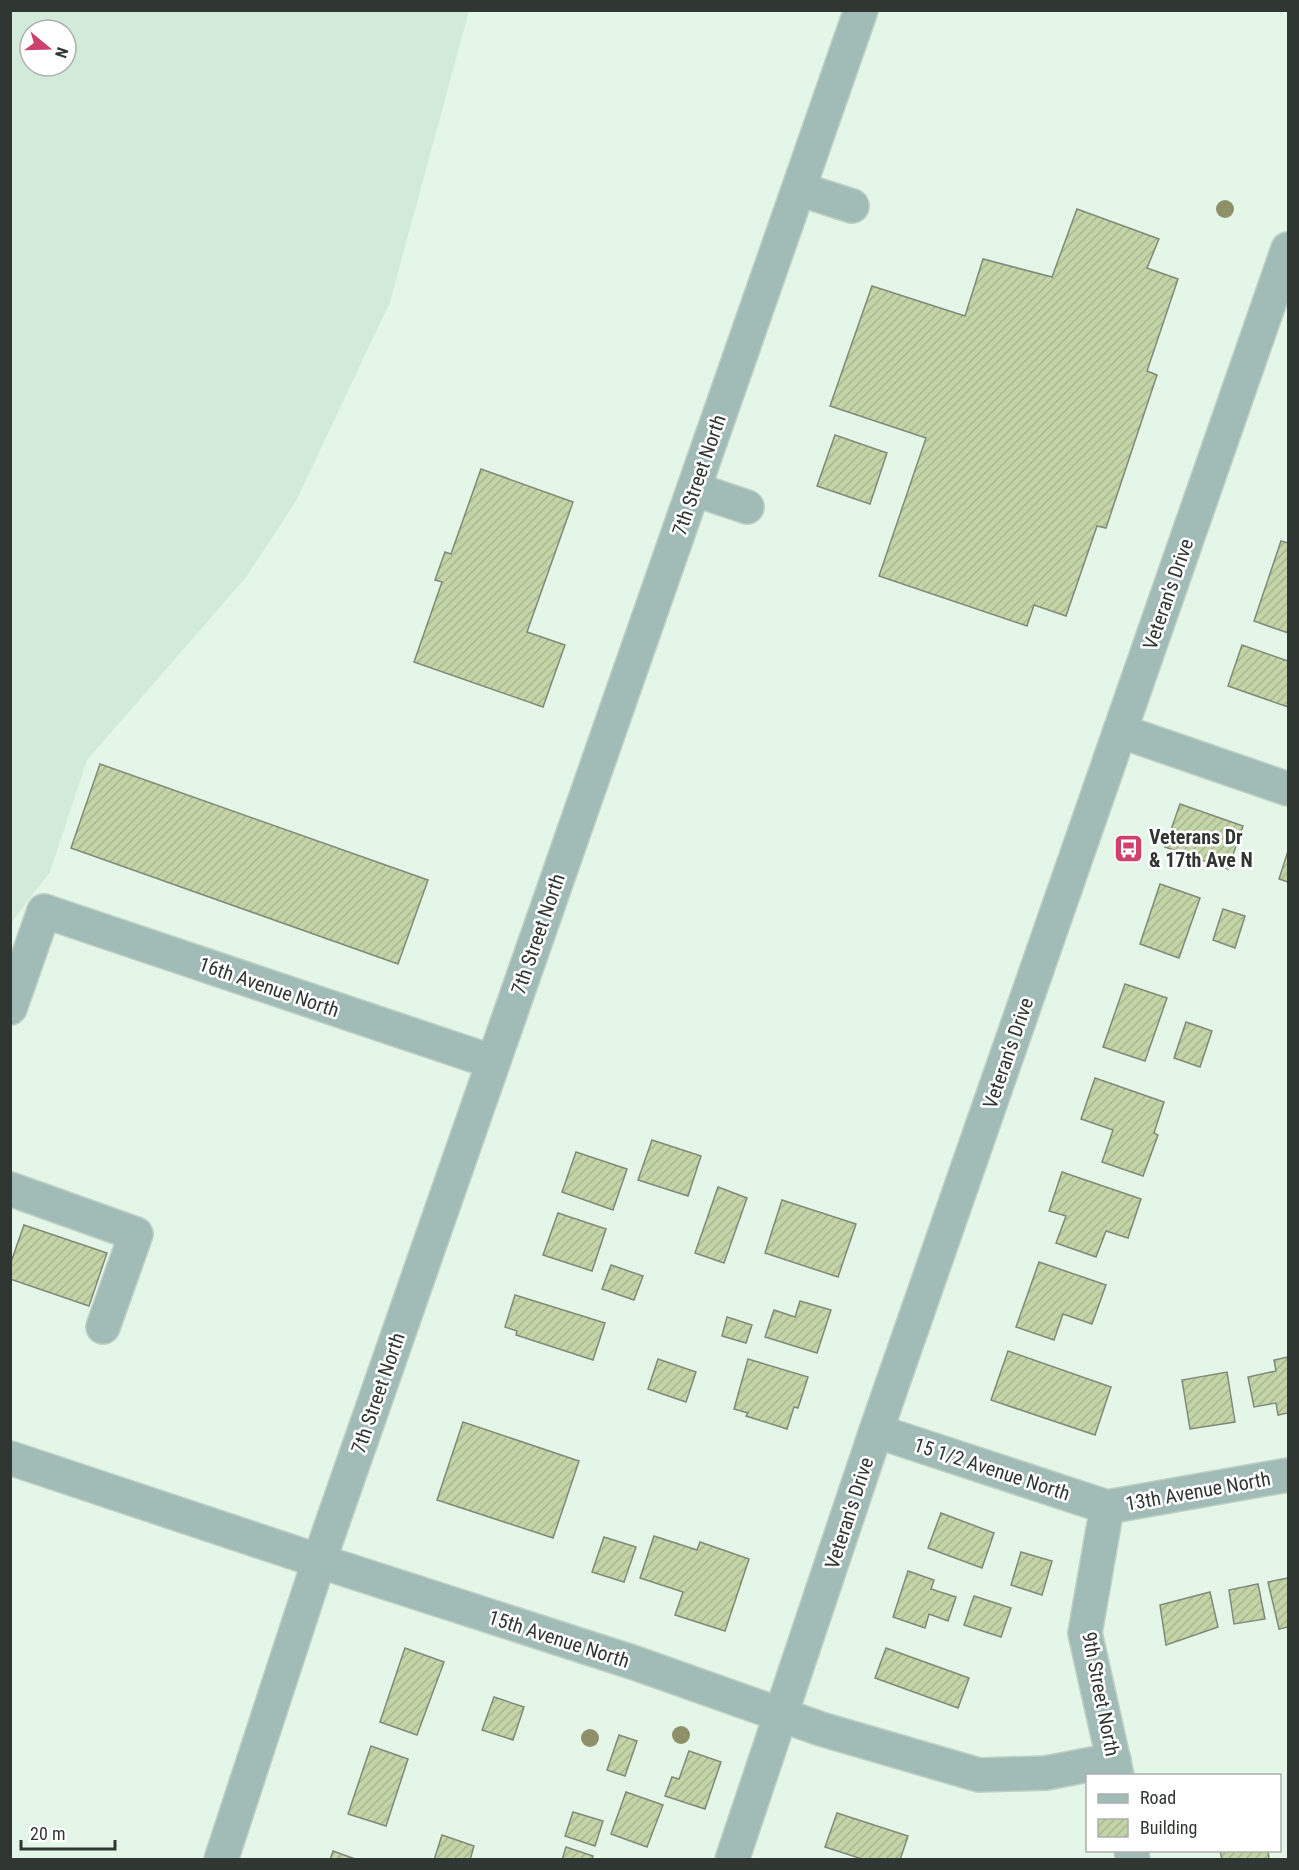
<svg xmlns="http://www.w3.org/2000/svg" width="1299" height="1870" viewBox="0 0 1299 1870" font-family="'Roboto Condensed',sans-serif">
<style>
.built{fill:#d2ebd9;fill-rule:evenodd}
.building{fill:url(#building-hatch);stroke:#828978;stroke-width:1.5}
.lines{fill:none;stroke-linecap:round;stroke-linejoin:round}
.minor-casing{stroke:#bfd0c4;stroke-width:36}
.minor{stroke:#a1bbb7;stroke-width:33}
.tree{fill:#8f9068}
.labels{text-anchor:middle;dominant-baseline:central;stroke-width:5;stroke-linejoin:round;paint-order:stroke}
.street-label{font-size:20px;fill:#303732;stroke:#fff}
.poi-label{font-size:20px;font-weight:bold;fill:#303732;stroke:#fff;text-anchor:start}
</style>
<defs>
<pattern id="building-hatch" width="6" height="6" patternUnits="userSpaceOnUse" patternTransform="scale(1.5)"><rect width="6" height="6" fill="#c3d5a7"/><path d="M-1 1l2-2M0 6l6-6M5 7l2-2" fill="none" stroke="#a8b790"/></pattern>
</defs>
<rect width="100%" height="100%" fill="#e3f6e8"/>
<path class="built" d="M 11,10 L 469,11 L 390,302 L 296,501 L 247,576 L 87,760 L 50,872 L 11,923 ZM 30,30 L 66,30 L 66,66 L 30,66 Z"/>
<g class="building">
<path d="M 1077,209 L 1159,239 L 1147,268 L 1178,279 L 1147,371 L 1157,375 L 1106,528 L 1097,526 L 1066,616 L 1034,605 L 1027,626 L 879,576 L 926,438 L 830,406 L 872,286 L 965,316 L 983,259 L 1052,277 Z"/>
<path d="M 835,435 L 887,453 L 870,504 L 817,486 Z"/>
<path d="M 481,469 L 573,502 L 527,632 L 565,645 L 543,707 L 414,662 L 442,582 L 435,580 L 445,552 L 451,554 Z"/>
<path d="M 1281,541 L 1288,543 L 1288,633 L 1254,621 Z"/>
<path d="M 1242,645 L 1288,661 L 1288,707 L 1228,686 Z"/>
<path d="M 100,764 L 428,880 L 398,964 L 71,848 Z"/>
<path d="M 1180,804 L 1243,826 L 1228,869 L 1165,847 Z"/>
<path d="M 1288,851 L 1288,882 L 1279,879 Z"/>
<path d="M 1160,884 L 1200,898 L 1179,958 L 1140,944 Z"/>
<path d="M 1223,909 L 1245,916 L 1235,948 L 1213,940 Z"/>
<path d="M 1125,984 L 1167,998 L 1145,1061 L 1103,1047 Z"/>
<path d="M 1186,1022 L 1212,1031 L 1200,1067 L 1174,1058 Z"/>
<path d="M 1095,1078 L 1164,1102 L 1154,1133 L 1158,1135 L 1143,1176 L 1102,1162 L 1113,1130 L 1081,1119 Z"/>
<path d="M 652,1140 L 701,1156 L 688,1196 L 638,1180 Z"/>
<path d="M 576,1152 L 627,1169 L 613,1210 L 562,1192 Z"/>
<path d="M 1062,1172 L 1141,1199 L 1128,1238 L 1106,1231 L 1096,1257 L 1056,1243 L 1066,1216 L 1049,1211 Z"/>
<path d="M 718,1187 L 747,1198 L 724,1263 L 695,1253 Z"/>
<path d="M 782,1200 L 856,1224 L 838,1277 L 765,1253 Z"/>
<path d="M 558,1213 L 606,1229 L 592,1271 L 543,1255 Z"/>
<path d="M 24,1225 L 107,1253 L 89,1306 L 10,1279 L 10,1265 Z"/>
<path d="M 1039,1262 L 1106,1285 L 1092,1324 L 1063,1314 L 1054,1340 L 1016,1327 Z"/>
<path d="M 611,1265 L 643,1276 L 634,1300 L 602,1289 Z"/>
<path d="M 515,1295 L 605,1323 L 593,1360 L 516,1335 L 517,1331 L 505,1327 Z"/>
<path d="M 800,1301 L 831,1310 L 817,1353 L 765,1337 L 774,1310 L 795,1317 Z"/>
<path d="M 727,1317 L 752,1325 L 746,1343 L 722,1336 Z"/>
<path d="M 1008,1351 L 1111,1387 L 1095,1435 L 991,1400 Z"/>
<path d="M 1288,1357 L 1288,1413 L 1278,1415 L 1276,1403 L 1254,1407 L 1248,1377 L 1276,1371 L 1274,1360 Z"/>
<path d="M 658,1359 L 696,1372 L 686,1402 L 648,1389 Z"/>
<path d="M 748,1359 L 808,1377 L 798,1408 L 794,1407 L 787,1429 L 746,1416 L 748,1413 L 734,1409 Z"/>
<path d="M 1227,1372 L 1235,1422 L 1190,1429 L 1182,1380 Z"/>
<path d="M 463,1422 L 579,1461 L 553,1538 L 437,1500 Z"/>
<path d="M 941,1513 L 994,1533 L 982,1568 L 928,1548 Z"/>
<path d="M 654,1536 L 697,1550 L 700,1542 L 749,1559 L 725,1631 L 675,1615 L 683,1592 L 640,1578 Z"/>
<path d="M 604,1537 L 636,1547 L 624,1582 L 592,1572 Z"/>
<path d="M 1021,1552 L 1052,1561 L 1042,1595 L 1011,1585 Z"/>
<path d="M 908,1571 L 934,1580 L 931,1589 L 956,1597 L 948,1621 L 929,1614 L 925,1628 L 893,1617 Z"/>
<path d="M 1288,1578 L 1288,1627 L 1279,1629 L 1268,1582 Z"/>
<path d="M 1258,1584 L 1265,1619 L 1234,1624 L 1229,1590 Z"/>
<path d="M 1210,1592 L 1218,1627 L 1166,1645 L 1160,1605 Z"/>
<path d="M 974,1596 L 1011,1608 L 1001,1637 L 964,1625 Z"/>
<path d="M 405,1648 L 444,1662 L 417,1735 L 380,1722 Z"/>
<path d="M 886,1648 L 969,1678 L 958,1708 L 875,1678 Z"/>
<path d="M 494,1697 L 524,1707 L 513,1740 L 482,1730 Z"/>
<path d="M 619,1735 L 637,1741 L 625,1776 L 607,1770 Z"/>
<path d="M 371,1746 L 408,1759 L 386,1826 L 348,1814 Z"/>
<path d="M 689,1751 L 721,1762 L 705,1809 L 665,1796 L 672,1777 L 679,1779 Z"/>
<path d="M 626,1792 L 663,1805 L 647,1847 L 611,1834 Z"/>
<path d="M 573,1812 L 603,1821 L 595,1846 L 565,1836 Z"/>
<path d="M 837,1813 L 908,1836 L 900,1860 L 865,1860 L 825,1847 Z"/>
<path d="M 442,1835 L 474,1846 L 470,1860 L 434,1860 Z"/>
<path d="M 566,1847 L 593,1856 L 592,1860 L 562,1860 Z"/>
<path d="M 1220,1850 L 1268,1850 L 1269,1860 L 1222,1860 Z"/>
<path d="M 333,1851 L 358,1860 L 330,1860 Z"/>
</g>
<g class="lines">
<defs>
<g id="minor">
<path d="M 799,189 L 852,206"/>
<path d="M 694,489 L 747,507"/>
<path d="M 1120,731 L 1288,789"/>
<path d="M 10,1008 L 44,911 L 493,1062"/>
<path d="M 10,1189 L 136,1234 L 103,1327"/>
<path d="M 876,1431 L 1107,1507 L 1288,1475"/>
<path d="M 10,1458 L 319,1561 L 635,1663 L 821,1729 L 979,1775 L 1046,1773 L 1114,1760"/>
<path d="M 1107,1507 L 1085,1633 L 1117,1776"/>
<path d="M 1131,1850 L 1133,1860"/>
<path d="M 221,1860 L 319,1561 L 861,10"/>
<path d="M 732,1860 L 876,1431 L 1288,249"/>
</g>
</defs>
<use href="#minor" class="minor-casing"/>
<use href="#minor" class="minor"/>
</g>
<g class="tree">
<circle cx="1225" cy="209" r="9"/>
<circle cx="681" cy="1735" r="9"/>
<circle cx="590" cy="1738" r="9"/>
</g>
<defs>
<symbol id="bus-square" viewBox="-11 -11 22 22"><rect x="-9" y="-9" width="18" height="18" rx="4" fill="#ce416c" stroke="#fff"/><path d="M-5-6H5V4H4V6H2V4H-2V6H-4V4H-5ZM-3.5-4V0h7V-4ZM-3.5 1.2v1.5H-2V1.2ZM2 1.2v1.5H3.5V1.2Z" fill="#fff"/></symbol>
</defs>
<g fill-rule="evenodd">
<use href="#bus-square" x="1112" y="832" width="33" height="33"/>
</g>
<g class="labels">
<g class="street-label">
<text transform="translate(699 475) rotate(-71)">7th Street North</text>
<text transform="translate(1168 594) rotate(-71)">Veteran's Drive</text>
<text transform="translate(538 934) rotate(-71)">7th Street North</text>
<text transform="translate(269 987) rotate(19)">16th Avenue North</text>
<text transform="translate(1008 1053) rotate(-71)">Veteran's Drive</text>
<text transform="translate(378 1393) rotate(-71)">7th Street North</text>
<text transform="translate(992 1469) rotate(18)">15 1/2 Avenue North</text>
<text transform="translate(1198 1491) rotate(-10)">13th Avenue North</text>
<text transform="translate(849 1513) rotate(-72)">Veteran's Drive</text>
<text transform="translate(559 1639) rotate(18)">15th Avenue North</text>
<text transform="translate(1101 1694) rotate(79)">9th Street North</text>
</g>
<g class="poi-label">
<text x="1149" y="837">Veterans Dr<tspan x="1149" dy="23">&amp; 17th Ave N</tspan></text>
</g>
</g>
<rect width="1299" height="1870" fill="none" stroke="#303732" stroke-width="24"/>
<rect x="1086" y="1774" width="195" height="78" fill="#ffffff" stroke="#acafad" stroke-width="1.5"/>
<rect x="1098" y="1794" width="30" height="9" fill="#a1bbb7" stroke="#acafad" stroke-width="1.5"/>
<text x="1140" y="1804" font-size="18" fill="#303732">Road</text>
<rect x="1098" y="1819" width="30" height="18" fill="url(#building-hatch)" stroke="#acafad" stroke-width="1.5"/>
<text x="1140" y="1834" font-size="18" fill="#303732">Building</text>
<g transform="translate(48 48) rotate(109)"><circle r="28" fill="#ffffff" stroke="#acafad" stroke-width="1.5"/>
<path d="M0-4.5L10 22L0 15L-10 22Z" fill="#ce416c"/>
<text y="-9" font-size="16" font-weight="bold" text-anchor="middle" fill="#303732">N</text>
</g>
<path d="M21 1840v9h94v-9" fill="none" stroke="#303732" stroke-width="3"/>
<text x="30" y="1840" font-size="18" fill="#303732" stroke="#ffffff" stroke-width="4.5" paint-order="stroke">20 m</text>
</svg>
